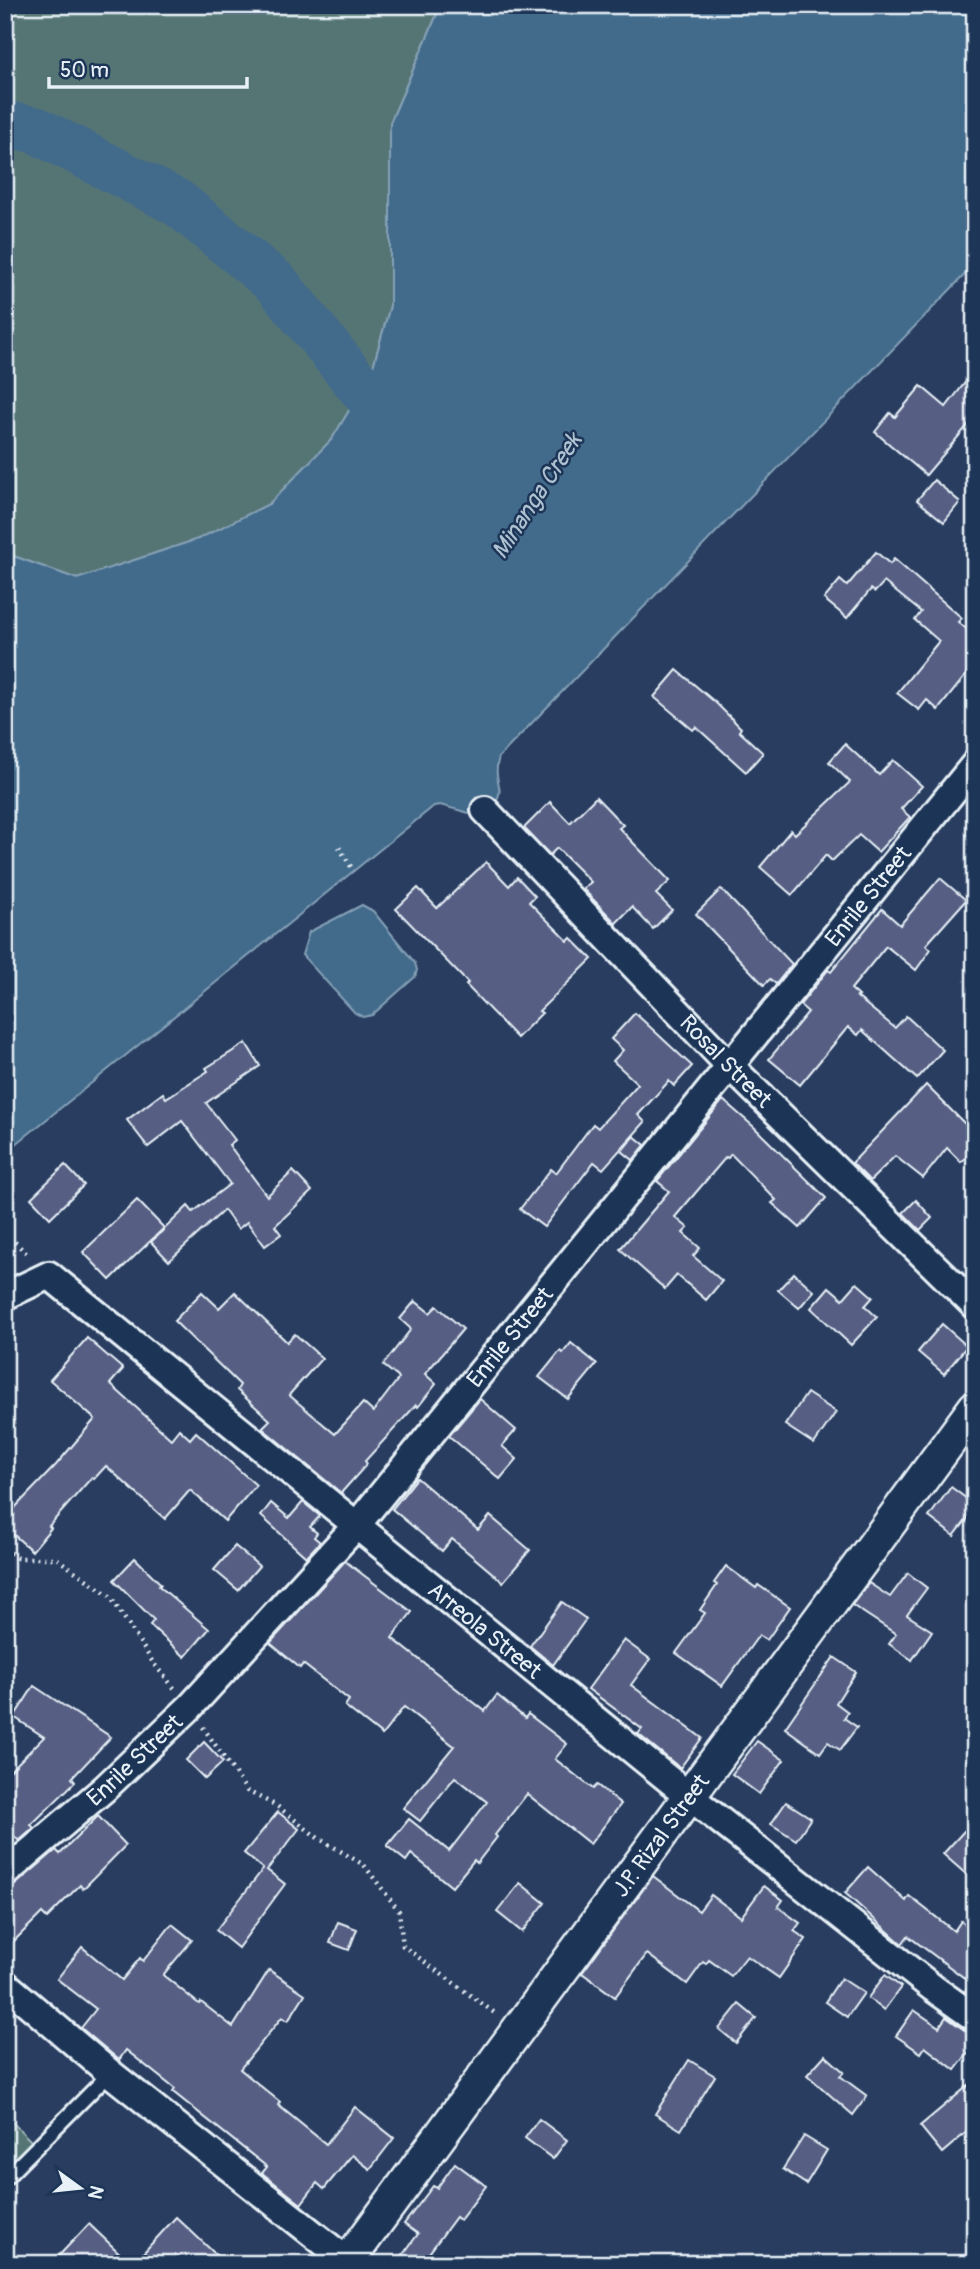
<svg xmlns="http://www.w3.org/2000/svg" width="980" height="2269" viewBox="0 0 980 2269" font-family="Pangolin,sans-serif">
<style>
.green{fill:#557574;stroke:#9eb3b6;stroke-width:2}
.water{fill:#436b8b;stroke:#85a1b7;stroke-width:2}
.lines{fill:none;stroke-linecap:round;stroke-linejoin:round}
.river{stroke:#436b8b;stroke-width:47}
.building{fill:#575e83;stroke:#e8f1f8;stroke-width:2}
.service-casing{stroke:#e8f1f8;stroke-width:18}
.minor-casing{stroke:#e8f1f8;stroke-width:32}
.tertiary-casing{stroke:#e8f1f8;stroke-width:37}
.path{stroke:#e8f1f8;stroke-width:4.5;stroke-dasharray:2 5;stroke-linecap:butt}
.service{stroke:#1d3557;stroke-width:12}
.minor{stroke:#1d3557;stroke-width:26}
.tertiary{stroke:#1d3557;stroke-width:32}
.labels{text-anchor:middle;dominant-baseline:central;stroke-width:5;stroke-linejoin:round;paint-order:stroke}
.street-label{font-size:23px;fill:#e8f1f8;stroke:#1d3557}
.water-label{font-size:24px;font-style:italic;fill:#aec2d2;stroke:#1d3557}
</style>
<rect width="100%" height="100%" fill="#293d60"/>
<filter id="ink" filterUnits="userSpaceOnUse"><feTurbulence type="fractalNoise" baseFrequency=".0143" numOctaves="2"/><feDisplacementMap in="SourceGraphic" scale="14" xChannelSelector="R" yChannelSelector="G"/><feConvolveMatrix kernelMatrix="1 2 1 2 8 2 1 2 1" color-interpolation-filters="sRGB"/></filter>
<g filter="url(#ink)">
<g class="green">
<path d="M 5,5 L 441,5 L 390,123 L 390,306 L 371,374 L 332,439 L 269,504 L 199,539 L 77,579 L 5,553 Z"/>
<path d="M 5,2115 L 32,2142 L 5,2169 Z"/>
</g>
<g class="water">
<path d="M 441,5 L 975,5 L 975,264 L 499,757 C 489,788 518,792 476,815 L 440,805 L 434,806 L 5,1153 L 5,553 L 77,579 L 198,539 L 269,504 L 332,439 L 371,374 L 390,306 L 390,123 Z"/>
<path d="M 362,905 L 373,911 L 415,963 L 417,970 L 415,977 L 372,1015 L 363,1017 L 355,1013 L 302,955 L 309,932 Z"/>
</g>
<g class="lines">
<path class="river" d="M 5,124 L 36,130 L 178,203 L 276,283 L 402,438"/>
</g>
<g class="building">
<path d="M 975,370 L 975,417 L 926,475 L 875,432 L 890,413 L 895,417 L 921,386 L 946,407 Z"/>
<path d="M 934,480 L 960,502 L 944,522 L 917,500 Z"/>
<path d="M 876,552 L 890,564 L 894,559 L 962,618 L 958,622 L 975,636 L 975,664 L 938,710 L 927,700 L 919,710 L 897,693 L 939,641 L 915,620 L 921,612 L 884,582 L 875,592 L 871,589 L 847,618 L 824,599 L 840,580 L 847,586 Z"/>
<path d="M 677,670 L 716,703 L 741,728 L 739,731 L 763,753 L 746,772 L 696,727 L 693,730 L 654,697 Z"/>
<path d="M 845,744 L 879,775 L 893,760 L 922,786 L 901,809 L 910,817 L 878,852 L 859,835 L 832,861 L 826,855 L 792,895 L 760,867 L 791,830 L 795,834 L 850,782 L 829,762 Z"/>
<path d="M 596,797 L 623,825 L 619,828 L 670,881 L 656,894 L 672,910 L 653,929 L 632,907 L 616,923 L 583,889 L 591,882 L 557,848 L 550,855 L 524,828 L 550,802 L 570,823 Z"/>
<path d="M 486,862 L 509,886 L 517,877 L 535,896 L 529,902 L 568,941 L 571,938 L 592,959 L 539,1011 L 542,1013 L 517,1038 L 466,985 L 468,983 L 396,909 L 418,888 L 437,908 Z"/>
<path d="M 940,878 L 966,900 L 926,945 L 931,949 L 916,970 L 886,946 L 851,989 L 859,996 L 857,997 L 895,1028 L 906,1016 L 943,1050 L 917,1079 L 862,1030 L 858,1035 L 848,1027 L 800,1085 L 769,1059 L 808,1012 L 800,1005 L 828,970 L 831,972 L 882,909 L 900,925 Z"/>
<path d="M 721,889 L 792,964 L 776,984 L 770,979 L 764,985 L 696,914 Z"/>
<path d="M 635,1013 L 692,1066 L 674,1086 L 669,1081 L 638,1115 L 645,1122 L 603,1169 L 594,1162 L 544,1227 L 520,1209 L 551,1169 L 556,1173 L 593,1124 L 598,1128 L 638,1084 L 613,1061 L 623,1050 L 611,1039 Z"/>
<path d="M 246,1043 L 260,1066 L 206,1103 L 235,1140 L 229,1145 L 267,1196 L 293,1171 L 312,1191 L 275,1226 L 281,1234 L 265,1246 L 247,1222 L 238,1229 L 224,1210 L 169,1261 L 151,1242 L 188,1206 L 193,1212 L 230,1184 L 182,1121 L 148,1147 L 127,1120 L 163,1093 L 166,1098 L 208,1071 L 206,1068 Z"/>
<path d="M 926,1085 L 975,1134 L 975,1149 L 961,1162 L 947,1148 L 923,1178 L 895,1156 L 870,1181 L 852,1163 Z"/>
<path d="M 723,1100 L 754,1127 L 826,1198 L 800,1228 L 772,1203 L 776,1200 L 731,1154 L 728,1158 L 726,1157 L 675,1217 L 688,1228 L 683,1233 L 700,1248 L 693,1256 L 722,1281 L 706,1300 L 677,1275 L 665,1289 L 620,1249 L 669,1191 L 657,1181 Z"/>
<path d="M 634,1136 L 645,1145 L 633,1160 L 622,1151 Z"/>
<path d="M 65,1165 L 84,1185 L 50,1218 L 31,1198 Z"/>
<path d="M 137,1200 L 164,1228 L 110,1280 L 83,1252 Z"/>
<path d="M 916,1200 L 932,1218 L 920,1230 L 903,1213 Z"/>
<path d="M 794,1273 L 814,1291 L 799,1308 L 778,1290 Z"/>
<path d="M 857,1283 L 873,1297 L 865,1306 L 877,1317 L 851,1345 L 811,1308 L 829,1287 L 843,1299 Z"/>
<path d="M 202,1292 L 219,1308 L 235,1292 L 287,1342 L 295,1334 L 322,1358 L 289,1395 L 335,1434 L 363,1403 L 373,1412 L 399,1378 L 383,1365 L 411,1329 L 400,1319 L 415,1301 L 430,1313 L 437,1306 L 463,1329 L 425,1374 L 436,1384 L 418,1407 L 416,1405 L 365,1461 L 367,1464 L 341,1493 L 262,1428 L 270,1420 L 237,1390 L 240,1385 L 174,1321 Z"/>
<path d="M 942,1324 L 967,1346 L 944,1374 L 918,1352 Z"/>
<path d="M 87,1338 L 123,1369 L 110,1384 L 171,1439 L 179,1429 L 190,1439 L 196,1432 L 256,1485 L 225,1521 L 190,1490 L 165,1519 L 106,1466 L 94,1479 L 92,1477 L 49,1526 L 51,1528 L 32,1551 L 5,1527 L 5,1518 L 56,1465 L 95,1419 L 50,1380 Z"/>
<path d="M 571,1343 L 597,1364 L 568,1399 L 539,1377 L 560,1351 L 563,1353 Z"/>
<path d="M 807,1393 L 836,1412 L 814,1444 L 785,1425 Z"/>
<path d="M 480,1399 L 516,1430 L 502,1446 L 517,1459 L 500,1479 L 449,1436 Z"/>
<path d="M 417,1478 L 478,1530 L 490,1516 L 530,1550 L 503,1582 L 452,1539 L 442,1551 L 392,1509 Z"/>
<path d="M 951,1487 L 975,1505 L 975,1509 L 954,1536 L 929,1517 Z"/>
<path d="M 303,1502 L 320,1516 L 310,1527 L 317,1533 L 314,1537 L 320,1542 L 306,1557 L 261,1516 L 271,1503 L 289,1518 Z"/>
<path d="M 235,1546 L 259,1566 L 238,1590 L 214,1570 Z"/>
<path d="M 135,1558 L 161,1584 L 159,1586 L 209,1629 L 185,1657 L 150,1625 L 154,1620 L 114,1580 Z"/>
<path d="M 345,1561 L 412,1612 L 392,1638 L 485,1711 L 497,1695 L 525,1718 L 528,1714 L 567,1744 L 555,1759 L 593,1789 L 597,1785 L 621,1804 L 590,1844 L 527,1794 L 495,1835 L 497,1837 L 477,1863 L 474,1860 L 452,1887 L 411,1854 L 406,1861 L 387,1846 L 409,1819 L 449,1851 L 487,1802 L 455,1777 L 420,1821 L 403,1808 L 454,1746 L 404,1707 L 382,1735 L 345,1706 L 349,1700 L 303,1664 L 300,1668 L 270,1643 Z"/>
<path d="M 726,1566 L 756,1588 L 758,1585 L 790,1607 L 767,1640 L 759,1635 L 722,1686 L 676,1653 L 705,1613 L 700,1610 L 717,1585 L 714,1583 Z"/>
<path d="M 908,1573 L 927,1588 L 907,1615 L 932,1631 L 912,1660 L 889,1644 L 896,1634 L 852,1605 L 869,1583 L 890,1597 Z"/>
<path d="M 562,1602 L 586,1619 L 553,1665 L 530,1646 Z"/>
<path d="M 624,1640 L 650,1659 L 631,1685 L 702,1738 L 680,1768 L 638,1734 L 642,1729 L 588,1689 Z"/>
<path d="M 834,1657 L 856,1672 L 836,1703 L 848,1712 L 844,1718 L 857,1727 L 840,1750 L 828,1742 L 820,1753 L 785,1728 Z"/>
<path d="M 34,1686 L 111,1737 L 72,1778 L 75,1782 L 31,1825 L 34,1828 L 19,1841 L 5,1827 L 5,1776 L 44,1737 L 14,1717 Z"/>
<path d="M 757,1741 L 784,1760 L 759,1794 L 732,1774 Z"/>
<path d="M 204,1742 L 223,1762 L 205,1779 L 186,1760 Z"/>
<path d="M 786,1802 L 811,1818 L 796,1840 L 771,1824 Z"/>
<path d="M 278,1812 L 299,1829 L 267,1870 L 285,1884 L 238,1948 L 216,1930 L 263,1869 L 244,1853 Z"/>
<path d="M 98,1816 L 126,1845 L 83,1889 L 80,1885 L 47,1918 L 42,1913 L 5,1950 L 5,1888 L 15,1885 L 56,1850 L 60,1854 Z"/>
<path d="M 975,1819 L 975,1882 L 943,1854 Z"/>
<path d="M 868,1867 L 906,1901 L 909,1896 L 954,1931 L 961,1921 L 975,1931 L 975,1998 L 965,1991 L 971,1983 L 908,1936 L 902,1944 L 845,1893 Z"/>
<path d="M 653,1876 L 699,1911 L 711,1895 L 741,1917 L 764,1886 L 783,1900 L 778,1907 L 800,1923 L 794,1931 L 806,1939 L 779,1978 L 747,1956 L 731,1976 L 709,1960 L 706,1964 L 703,1962 L 687,1984 L 647,1954 L 615,1997 L 582,1973 Z"/>
<path d="M 520,1883 L 545,1903 L 522,1932 L 497,1912 Z"/>
<path d="M 338,1922 L 357,1929 L 349,1950 L 330,1943 Z"/>
<path d="M 172,1924 L 192,1940 L 163,1975 L 199,2004 L 201,2002 L 233,2027 L 269,1970 L 305,1994 L 288,2021 L 282,2017 L 240,2069 L 280,2102 L 278,2105 L 326,2144 L 355,2107 L 394,2138 L 370,2169 L 352,2155 L 324,2189 L 317,2183 L 301,2204 L 262,2173 L 267,2167 L 173,2092 L 175,2089 L 126,2050 L 119,2060 L 81,2028 L 96,2009 L 57,1979 L 82,1947 L 122,1980 L 140,1958 L 143,1961 Z"/>
<path d="M 885,1975 L 901,1987 L 884,2010 L 868,1998 Z"/>
<path d="M 841,1978 L 864,1993 L 847,2017 L 825,2002 Z"/>
<path d="M 739,2004 L 756,2018 L 736,2043 L 719,2029 Z"/>
<path d="M 914,2010 L 939,2027 L 946,2017 L 966,2031 L 975,2034 L 975,2044 L 955,2070 L 925,2047 L 921,2053 L 896,2036 Z"/>
<path d="M 825,2055 L 844,2072 L 840,2076 L 867,2096 L 853,2115 L 807,2075 Z"/>
<path d="M 689,2060 L 715,2076 L 681,2130 L 655,2114 Z"/>
<path d="M 975,2080 L 975,2125 L 942,2153 L 920,2126 Z"/>
<path d="M 539,2119 L 567,2140 L 553,2159 L 525,2138 Z"/>
<path d="M 804,2136 L 827,2150 L 806,2184 L 783,2169 Z"/>
<path d="M 455,2163 L 486,2186 L 460,2220 L 456,2217 L 421,2264 L 396,2264 L 418,2234 L 404,2224 L 433,2186 L 437,2188 Z"/>
<path d="M 176,2217 L 226,2264 L 133,2264 Z"/>
<path d="M 89,2224 L 131,2264 L 51,2264 Z"/>
</g>
<g class="lines">
<defs>
<path id="service" d="M 5,2179 L 110,2073"/>
<g id="minor">
<path id="s1" d="M 485,810 L 729,1065 L 975,1306"/>
<path id="s2" d="M 5,1296 L 49,1275 L 689,1796 L 933,1988 L 975,2018"/>
<path id="s3" d="M 5,1873 L 104,1789 L 190,1707 L 356,1526 L 975,764"/>
<path d="M 5,1984 L 110,2073 L 351,2264"/>
</g>
<g id="tertiary">
<path id="s4" d="M 346,2264 L 975,1407"/>
</g>
</defs>
<use href="#service" class="service-casing"/>
<use href="#minor" class="minor-casing"/>
<use href="#tertiary" class="tertiary-casing"/>
<g class="path">
<path d="M 339,847 L 353,870"/>
<path d="M 5,1232 L 29,1256"/>
<path d="M 5,1548 L 17,1558 L 56,1558 L 110,1596 L 154,1664 L 175,1689"/>
<path d="M 203,1727 L 247,1791 L 277,1806 L 318,1838 L 364,1865 L 399,1911 L 403,1946 L 496,2014"/>
</g>
<use href="#service" class="service"/>
<use href="#minor" class="minor"/>
<use href="#tertiary" class="tertiary"/>
</g>
</g>
<g class="labels">
<g class="street-label">
<text stroke="none"><textPath href="#s3" startOffset="1306">Enrile Street</textPath></text>
<text stroke="none"><textPath href="#s1" startOffset="348">Rosal Street</textPath></text>
<text stroke="none"><textPath href="#s3" startOffset="738">Enrile Street</textPath></text>
<text stroke="none"><textPath href="#s2" startOffset="611">Arreola Street</textPath></text>
<text stroke="none"><textPath href="#s3" startOffset="172">Enrile Street</textPath></text>
<text stroke="none"><textPath href="#s4" startOffset="532">J.P. Rizal Street</textPath></text>
</g>
<g class="water-label">
<text transform="translate(537 496) rotate(-57)">Minanga Creek</text>
</g>
</g>
<rect width="980" height="2269" fill="none" stroke="#1d3557" stroke-width="28"/>
<rect x="14" y="14" width="952" height="2241" fill="none" stroke="#e8f1f8" stroke-width="2.5" filter="url(#ink)"/>
<g transform="translate(80 2188) rotate(105)" stroke="#1d3557" stroke-width="5" paint-order="stroke">
<path d="M0-5L12 26L0 18L-12 26Z" fill="#e8f1f8"/>
<text y="-10" font-size="19" font-weight="bold" text-anchor="middle" fill="#e8f1f8">N</text>
</g>
<path d="M49 77v10h198v-10" fill="none" stroke="#e8f1f8" stroke-width="3.5"/>
<text x="60" y="77" font-size="21" fill="#e8f1f8" stroke="#1d3557" stroke-width="5" paint-order="stroke">50 m</text>
</svg>
